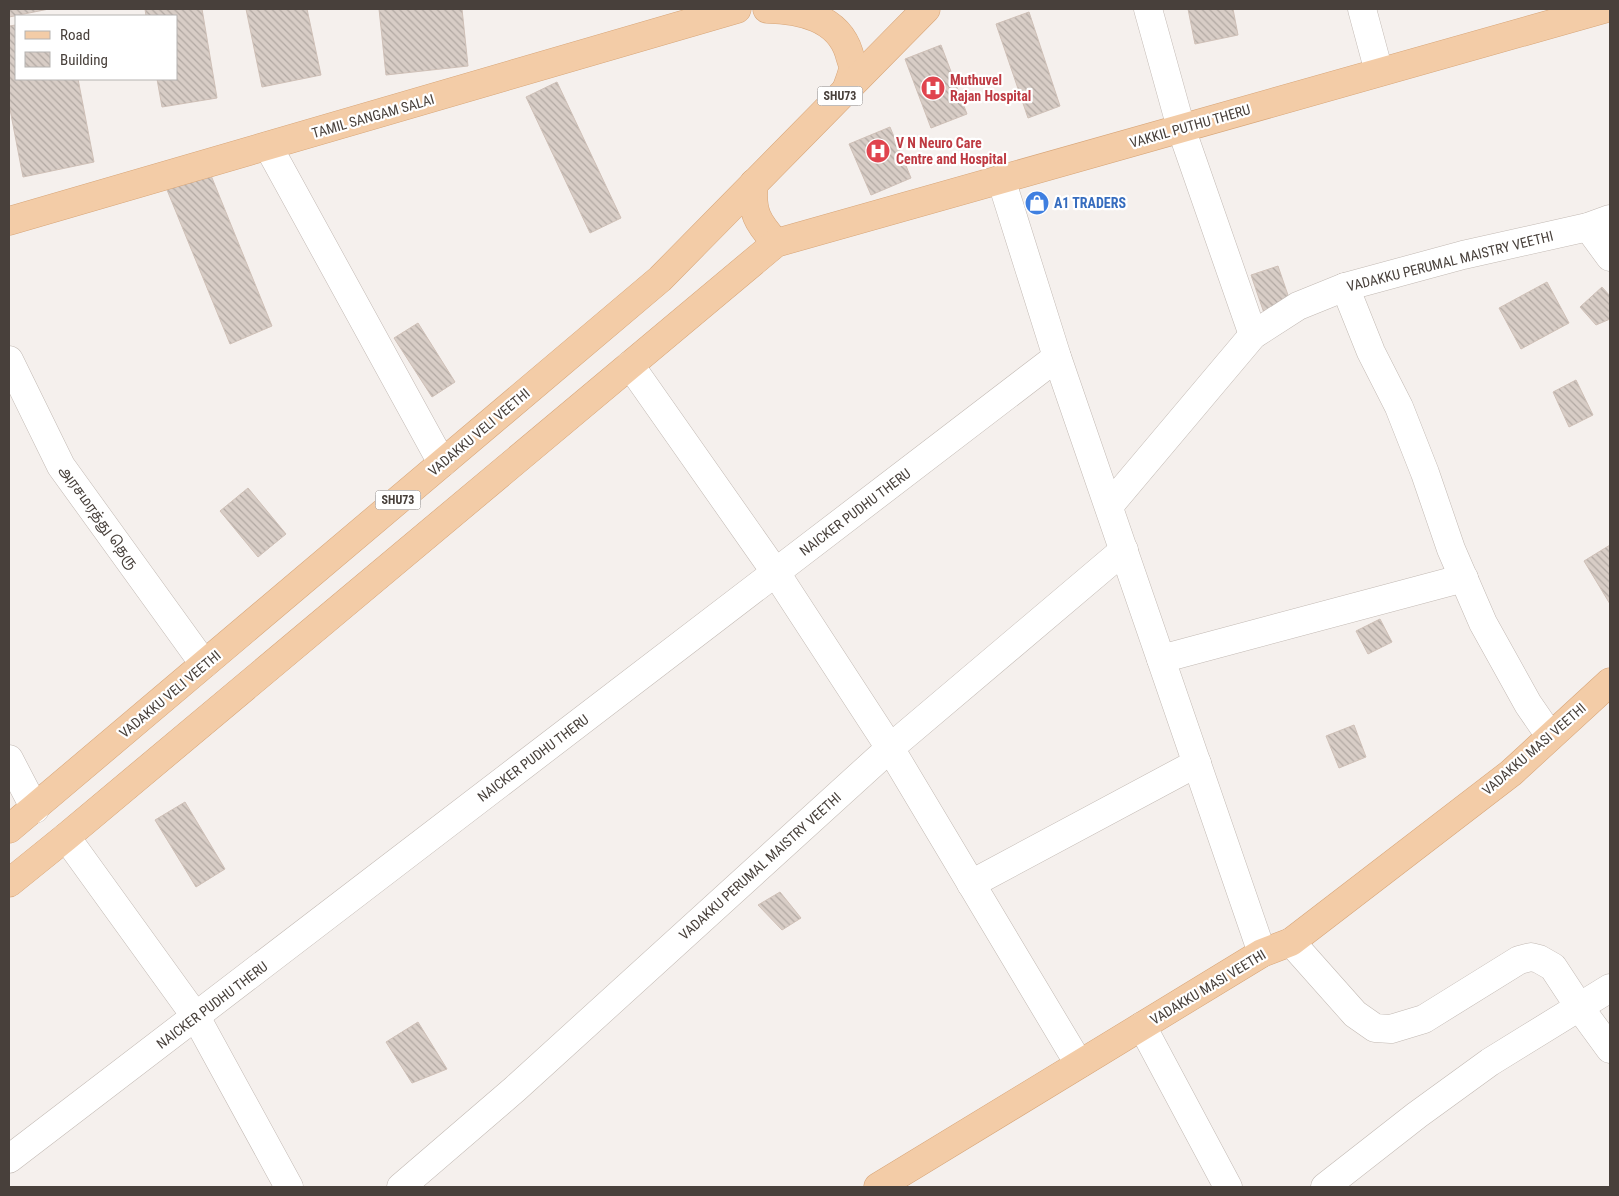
<svg xmlns="http://www.w3.org/2000/svg" width="1619" height="1196" viewBox="0 0 1619 1196" font-family="'Roboto Condensed','Noto Sans Tamil',sans-serif">
<style>
.building{fill:url(#building-back-hatch);stroke:#cfc0b7}
.lines{fill:none;stroke-linecap:round;stroke-linejoin:round}
.minor-casing{stroke:#c2b9b3;stroke-width:29}
.major-casing{stroke:#d7a578;stroke-width:29}
.minor{stroke:#fff;stroke-width:28}
.major{stroke:#f3cca7;stroke-width:28}
.labels{text-anchor:middle;dominant-baseline:central;stroke-width:4.5;stroke-linejoin:round;paint-order:stroke}
.shield{fill:#fff;stroke:#7f7976;stroke-width:1}
.shield-label{font-size:12px;font-weight:bold;fill:#48403b}
.health-label{font-size:14px;font-weight:bold;fill:#be3a42;stroke:#fff;text-anchor:start}
.street-label{font-size:14px;fill:#48403b;stroke:#fff}
.shop-label{font-size:14px;font-weight:bold;fill:#366cbe;stroke:#fff;text-anchor:start}
</style>
<defs>
<pattern id="building-back-hatch" width="6" height="6" patternUnits="userSpaceOnUse" patternTransform="scale(1.25)"><rect width="6" height="6" fill="#d8cdc6"/><path d="M-1 5l2 2M0 0l6 6M5-1l2 2" fill="none" stroke="#b1a8a2"/></pattern>
</defs>
<rect width="100%" height="100%" fill="#f5f0ed"/>
<g class="building">
<path d="M 9,9 L 49,9 L 9,17 Z"/>
<path d="M 145,9 L 202,9 L 217,98 L 162,107 L 157,79 L 176,79 L 176,16 L 146,16 Z"/>
<path d="M 246,9 L 307,9 L 321,75 L 262,87 Z"/>
<path d="M 379,9 L 462,9 L 468,66 L 386,75 Z"/>
<path d="M 1188,9 L 1233,9 L 1238,35 L 1195,44 Z"/>
<path d="M 1029,12 L 1060,106 L 1028,118 L 996,24 Z"/>
<path d="M 16,25 L 16,79 L 78,79 L 94,162 L 23,177 L 9,104 L 9,26 Z"/>
<path d="M 941,45 L 967,114 L 931,128 L 905,59 Z"/>
<path d="M 557,82 L 621,218 L 590,233 L 526,97 Z"/>
<path d="M 890,127 L 911,178 L 871,195 L 849,144 Z"/>
<path d="M 208,168 L 272,326 L 230,344 L 165,185 Z"/>
<path d="M 1278,266 L 1291,304 L 1264,313 L 1251,275 Z"/>
<path d="M 1547,282 L 1569,323 L 1521,349 L 1499,308 Z"/>
<path d="M 1602,287 L 1610,296 L 1610,319 L 1596,325 L 1580,307 Z"/>
<path d="M 418,323 L 455,382 L 432,397 L 394,338 Z"/>
<path d="M 1576,380 L 1593,415 L 1569,427 L 1553,392 Z"/>
<path d="M 248,488 L 286,534 L 258,557 L 220,511 Z"/>
<path d="M 1610,545 L 1610,604 L 1584,561 Z"/>
<path d="M 1380,619 L 1392,642 L 1368,654 L 1356,631 Z"/>
<path d="M 1354,725 L 1366,757 L 1339,768 L 1326,736 Z"/>
<path d="M 185,802 L 225,869 L 196,887 L 155,820 Z"/>
<path d="M 780,892 L 801,918 L 782,930 L 758,905 Z"/>
<path d="M 418,1022 L 447,1069 L 412,1083 L 386,1042 Z"/>
</g>
<g class="lines">
<defs>
<g id="minor">
<path d="M 1148,9 L 1181,128 L 1253,335"/>
<path d="M 1362,9 L 1379,72"/>
<path d="M 268,146 L 442,463"/>
<path d="M 1001,179 L 1057,357 L 1262,953"/>
<path d="M 1588,227 L 1610,257"/>
<path d="M 1345,287 L 1371,352 L 1399,407 L 1425,473 L 1451,549 L 1483,623 L 1528,704 L 1550,736"/>
<path d="M 9,360 L 61,466 L 204,664"/>
<path d="M 630,365 L 776,573 L 890,748 L 1079,1064"/>
<path d="M 1109,506 L 1253,335 L 1298,306 L 1345,287 L 1463,255 L 1588,227 L 1610,219"/>
<path d="M 1161,659 L 1464,578"/>
<path d="M 9,759 L 35,809"/>
<path d="M 66,837 L 196,1017 L 289,1187"/>
<path d="M 971,884 L 1197,763"/>
<path d="M 1291,942 L 1355,1014 L 1375,1028 L 1391,1029 L 1424,1019 L 1519,960 L 1531,957 L 1539,959 L 1553,967 L 1580,1008 L 1610,1049"/>
<path d="M 1142,1026 L 1228,1187"/>
<path d="M 9,1159 L 1057,357"/>
<path d="M 401,1187 L 515,1089 L 890,748 L 1124,550"/>
<path d="M 1325,1187 L 1417,1115 L 1490,1062 L 1610,988"/>
</g>
<g id="major">
<path d="M 767,9 C 800,10 838,17 849,53 C 850,58 853,64 853,68 C 852,75 848,84 846,90"/>
<path d="M 754,183 C 751,212 757,222 776,243"/>
<path d="M 9,221 L 737,9"/>
<path d="M 9,829 L 660,279 L 926,9"/>
<path d="M 9,883 L 66,837 L 776,243 L 1604,9"/>
<path d="M 878,1187 L 1262,953 L 1291,942 L 1511,773 L 1610,682"/>
</g>
</defs>
<use href="#minor" class="minor-casing"/>
<use href="#major" class="major-casing"/>
<use href="#minor" class="minor"/>
<use href="#major" class="major"/>
</g>
<defs>
<symbol id="hospital-disc" viewBox="-11 -11 22 22"><circle r="9.5" fill="#e0444e" stroke="#fff"/><path d="M-5-5h3v3.5h4V-5h3V5h-3V1.5h-4V5h-3Z" fill="#fff"/></symbol>
<symbol id="shop-disc" viewBox="-11 -11 22 22"><circle r="9.5" fill="#3f7fe0" stroke="#fff"/><path d="M-5-2.5h2.3a2.7 3.5 0 0 1 5.4 0H5L5.5 6h-11ZM-1.5-2.5h3a1.5 2.3 0 0 0-3 0Z" fill="#fff"/></symbol>
</defs>
<g fill-rule="evenodd">
<use href="#hospital-disc" x="919" y="74" width="28" height="28"/>
<use href="#hospital-disc" x="864" y="137" width="28" height="28"/>
<use href="#shop-disc" x="1023" y="189" width="28" height="28"/>
</g>
<g class="labels">
<g class="shield">
<rect x="817.5" y="86.5" width="45" height="19" rx="4"/>
<rect x="375.5" y="490.5" width="45" height="19" rx="4"/>
</g>
<g class="shield-label">
<text x="840" y="96">SHU73</text>
<text x="398" y="500">SHU73</text>
</g>
<g class="health-label">
<text x="950" y="80">Muthuvel<tspan x="950" dy="16">Rajan Hospital</tspan></text>
<text x="896" y="143">V N Neuro Care<tspan x="896" dy="16">Centre and Hospital</tspan></text>
</g>
<g class="street-label">
<text transform="translate(373 116) rotate(-16)">TAMIL SANGAM SALAI</text>
<text transform="translate(1190 126) rotate(-16)">VAKKIL PUTHU THERU</text>
<text transform="translate(1450 261) rotate(-14)">VADAKKU PERUMAL MAISTRY VEETHI</text>
<text transform="translate(479 432) rotate(-40)">VADAKKU VELI VEETHI</text>
<text transform="translate(855 512) rotate(-37)">NAICKER PUDHU THERU</text>
<text transform="translate(99 517) rotate(54)">அரசமரத்து தெரு</text>
<text transform="translate(170 694) rotate(-40)">VADAKKU VELI VEETHI</text>
<text transform="translate(1534 749) rotate(-41)">VADAKKU MASI VEETHI</text>
<text transform="translate(533 758) rotate(-37)">NAICKER PUDHU THERU</text>
<text transform="translate(760 866) rotate(-42)">VADAKKU PERUMAL MAISTRY VEETHI</text>
<text transform="translate(1208 987) rotate(-31)">VADAKKU MASI VEETHI</text>
<text transform="translate(212 1005) rotate(-37)">NAICKER PUDHU THERU</text>
</g>
<g class="shop-label">
<text x="1054" y="203">A1 TRADERS</text>
</g>
</g>
<rect width="1619" height="1196" fill="none" stroke="#48403b" stroke-width="20"/>
<rect x="15" y="15" width="162" height="65" fill="#ffffff" stroke="#b6b3b1"/>
<rect x="25" y="31" width="25" height="8" fill="#f3cca7" stroke="#b6b3b1"/>
<text x="60" y="40" font-size="15" fill="#48403b">Road</text>
<rect x="25" y="52" width="25" height="15" fill="url(#building-back-hatch)" stroke="#b6b3b1"/>
<text x="60" y="65" font-size="15" fill="#48403b">Building</text>
</svg>
